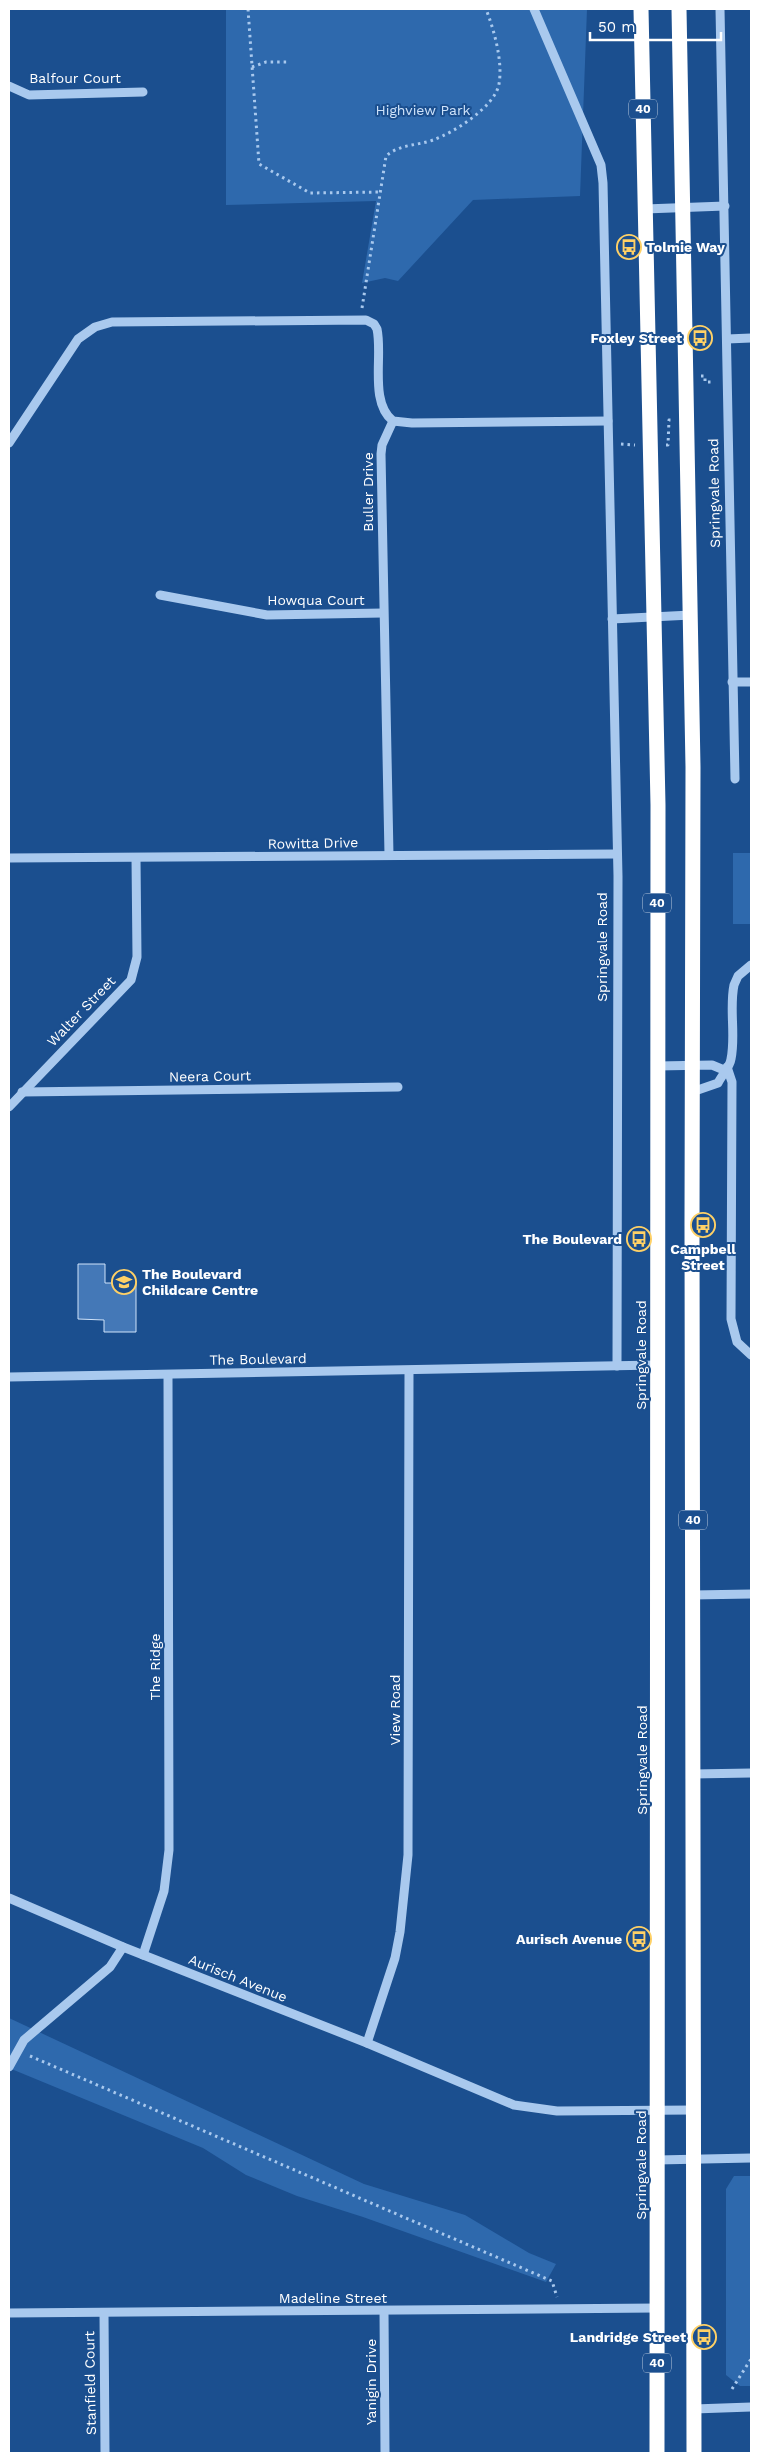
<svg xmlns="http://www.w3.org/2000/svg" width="760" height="2462" viewBox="0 0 760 2462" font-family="'Work Sans',sans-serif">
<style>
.green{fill:#2e69ad}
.building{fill:#4478b7;stroke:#cfe3fa}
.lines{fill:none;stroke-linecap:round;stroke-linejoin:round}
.path{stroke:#a9c9ee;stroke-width:3;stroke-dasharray:2.5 4;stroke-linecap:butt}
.minor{stroke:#a9c9ee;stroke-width:9}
.highway{stroke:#fff;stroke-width:15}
.labels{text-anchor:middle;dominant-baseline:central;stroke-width:4;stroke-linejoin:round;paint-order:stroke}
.shield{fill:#1b4f8f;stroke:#bbcadd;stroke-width:1}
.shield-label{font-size:12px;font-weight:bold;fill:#fff}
.street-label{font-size:14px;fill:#fff;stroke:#1b4f8f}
.park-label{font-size:14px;fill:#cfe3fa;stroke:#1b4f8f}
.poi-label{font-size:14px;font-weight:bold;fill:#fff;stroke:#1b4f8f;text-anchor:end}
</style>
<rect width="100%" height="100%" fill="#1b4f8f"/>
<g class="green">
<path d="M 226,9 L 587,9 L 580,196 L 473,200 L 398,281 L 385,278 L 362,283 L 376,201 L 226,205 Z"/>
<rect x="733" y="853" width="18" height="71"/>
<path d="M 9,2018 L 364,2184 L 465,2215 L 529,2253 L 556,2264 L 546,2282 L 363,2217 L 297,2196 L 246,2175 L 203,2148 L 9,2068 Z"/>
<path d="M 734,2176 L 751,2176 L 751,2386 L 740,2386 L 726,2375 L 726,2189 Z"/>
</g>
<path class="building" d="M 78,1264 L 105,1264 L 105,1283 L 136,1283 L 136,1332 L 104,1332 L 104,1320 L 78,1319 Z"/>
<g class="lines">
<g class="path">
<path d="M 248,9 L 259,164 L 310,193 L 382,192"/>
<path d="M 252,67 L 266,62 L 290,62"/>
<path d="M 362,308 L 386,156 C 400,144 416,146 433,140 C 453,133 495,107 499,84 C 503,61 494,30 486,9"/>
<path d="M 701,376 L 705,376 L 705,382 L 714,382"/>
<path d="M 621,444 L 635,445"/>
<path d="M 666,445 L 668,445 L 669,420 L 671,420"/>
<path d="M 30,2056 L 552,2281 L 557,2297"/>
<path d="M 732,2389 L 751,2359"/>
</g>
<g class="minor">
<path d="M 534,9 L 601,165 L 603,183 L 618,876 L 617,1366"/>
<path d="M 720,9 L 735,779"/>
<path d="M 9,86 L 29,95 L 143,92"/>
<path d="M 645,209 L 725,206"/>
<path d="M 727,339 L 751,338"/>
<path d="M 9,443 L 78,339 L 95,327 L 112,322 L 366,320 L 374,324 L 377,329 C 383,356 369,402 393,421 L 412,423 L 608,421"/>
<path d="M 160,595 L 267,615 L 383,613"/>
<path d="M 612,619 L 691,615"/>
<path d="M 732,682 L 751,682"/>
<path d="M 389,855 L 381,454 L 382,445 L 393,421"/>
<path d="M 9,858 L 617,854"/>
<path d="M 657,1066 L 712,1065 L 724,1070"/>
<path d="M 727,1067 L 732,1082 L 731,1319 L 737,1342 L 751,1355"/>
<path d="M 22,1092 L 398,1087"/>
<path d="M 692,1092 L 718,1083 C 722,1075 730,1067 731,1059 C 736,1035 729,1009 734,985 L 738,976 L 751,965"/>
<path d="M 9,1107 L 131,980 L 137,957 L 136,858"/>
<path d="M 9,1377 L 657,1365"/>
<path d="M 693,1595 L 751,1594"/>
<path d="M 693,1774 L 751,1773"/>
<path d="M 9,1898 L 123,1947 L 367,2043 L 514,2105 L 557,2111 L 693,2110"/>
<path d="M 143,1955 L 164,1891 L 169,1850 L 168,1375"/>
<path d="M 367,2043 L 395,1958 L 400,1932 L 408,1855 L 409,1371"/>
<path d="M 9,2067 L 24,2040 L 110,1967 L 123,1947"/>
<path d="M 657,2160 L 751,2158"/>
<path d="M 384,2311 L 385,2453"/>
<path d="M 9,2313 L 657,2308"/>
<path d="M 104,2313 L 105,2453"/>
<path d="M 694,2409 L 751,2407"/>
</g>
<g class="highway">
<path d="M 641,9 L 658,805 L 657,2453"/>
<path d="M 679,9 L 693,767 L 692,1226 L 694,2453"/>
</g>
</g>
<defs>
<symbol id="bus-ring" viewBox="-11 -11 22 22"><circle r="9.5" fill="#1b4f8f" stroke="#ffd166" stroke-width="1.5"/><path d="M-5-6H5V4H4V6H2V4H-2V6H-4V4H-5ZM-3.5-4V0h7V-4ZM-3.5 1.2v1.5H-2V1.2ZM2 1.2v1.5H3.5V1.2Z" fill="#ffd166"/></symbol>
<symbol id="school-ring" viewBox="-11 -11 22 22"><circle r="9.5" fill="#1b4f8f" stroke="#ffd166" stroke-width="1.5"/><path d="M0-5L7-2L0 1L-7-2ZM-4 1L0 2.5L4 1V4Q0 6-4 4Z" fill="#ffd166"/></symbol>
</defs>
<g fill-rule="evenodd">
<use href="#bus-ring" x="615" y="233" width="28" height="28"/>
<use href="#bus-ring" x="686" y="324" width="28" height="28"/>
<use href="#bus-ring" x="689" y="1211" width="28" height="28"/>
<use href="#bus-ring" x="625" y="1225" width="28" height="28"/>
<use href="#school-ring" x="110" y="1268" width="28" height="28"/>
<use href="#bus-ring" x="625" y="1925" width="28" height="28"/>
<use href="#bus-ring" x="690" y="2323" width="28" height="28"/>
</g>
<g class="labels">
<g class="shield">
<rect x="629" y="99.5" width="28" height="19" rx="4"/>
<rect x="643" y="893.5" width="28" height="19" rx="4"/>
<rect x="679" y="1510.5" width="28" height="19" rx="4"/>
<rect x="643" y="2353.5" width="28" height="19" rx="4"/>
</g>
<g class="shield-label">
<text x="643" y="109">40</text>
<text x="657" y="903">40</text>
<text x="693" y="1520">40</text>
<text x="657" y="2363">40</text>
</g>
<g class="street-label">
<text x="75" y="78">Balfour Court</text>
<text transform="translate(368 492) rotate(-90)">Buller Drive</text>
<text transform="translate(714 493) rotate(-91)">Springvale Road</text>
<text x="316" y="600">Howqua Court</text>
<text transform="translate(313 843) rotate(-1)">Rowitta Drive</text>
<text transform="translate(602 947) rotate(-90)">Springvale Road</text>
<text transform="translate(81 1011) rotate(-46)">Walter Street</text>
<text transform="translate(210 1076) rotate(-1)">Neera Court</text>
<text transform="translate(641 1355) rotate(-90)">Springvale Road</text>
<text transform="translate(258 1359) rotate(-1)">The Boulevard</text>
<text transform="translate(155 1667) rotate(-90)">The Ridge</text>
<text transform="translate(395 1710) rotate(-90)">View Road</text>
<text transform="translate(642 1760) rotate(-90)">Springvale Road</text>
<text transform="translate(238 1978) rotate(22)">Aurisch Avenue</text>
<text transform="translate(641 2165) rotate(-90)">Springvale Road</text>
<text x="333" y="2298">Madeline Street</text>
<text transform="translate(371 2382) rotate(-90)">Yanigin Drive</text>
<text transform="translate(90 2383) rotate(-91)">Stanfield Court</text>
</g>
<g class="park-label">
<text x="423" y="110">Highview Park</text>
</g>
<g class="poi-label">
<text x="646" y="247" text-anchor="start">Tolmie Way</text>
<text x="682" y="338">Foxley Street</text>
<text x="622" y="1239">The Boulevard</text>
<text x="703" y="1249" text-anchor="middle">Campbell<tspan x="703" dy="16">Street</tspan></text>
<text x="142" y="1274" text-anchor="start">The Boulevard<tspan x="142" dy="16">Childcare Centre</tspan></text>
<text x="622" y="1939">Aurisch Avenue</text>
<text x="686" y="2337">Landridge Street</text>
</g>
</g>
<rect width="760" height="2462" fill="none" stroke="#ffffff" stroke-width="20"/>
<path d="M590 32v8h131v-8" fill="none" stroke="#ffffff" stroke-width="2.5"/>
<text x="598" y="32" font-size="15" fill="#ffffff" stroke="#1b4f8f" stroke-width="4" paint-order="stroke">50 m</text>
</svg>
